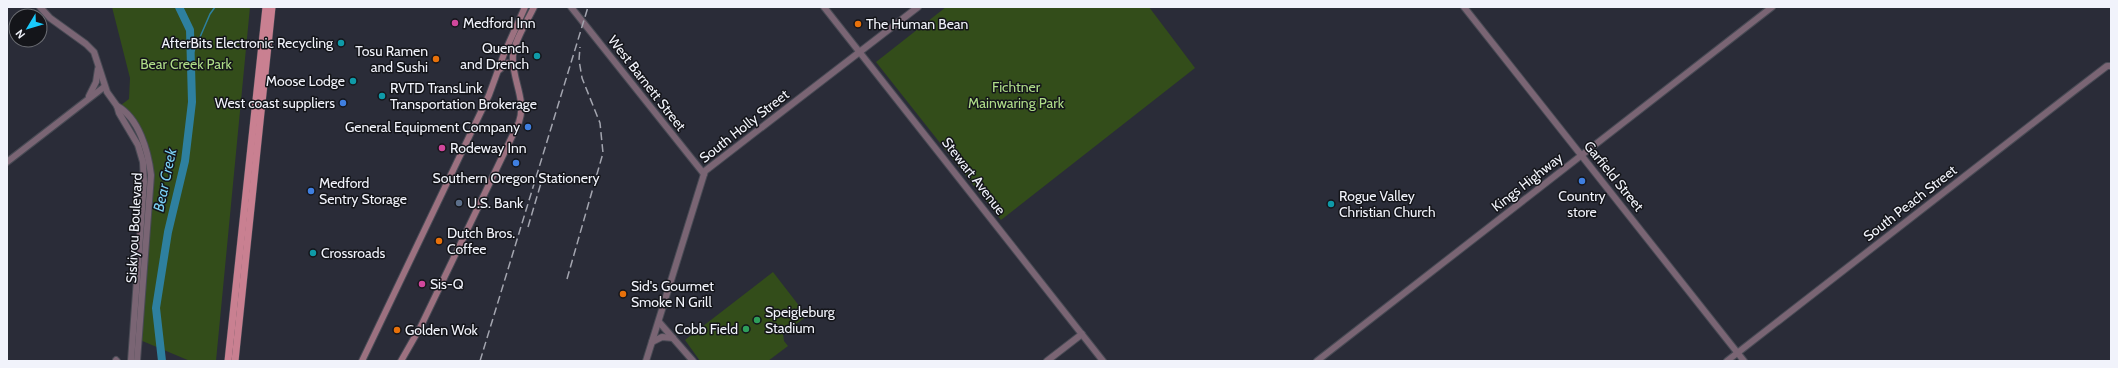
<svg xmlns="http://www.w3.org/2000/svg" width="2118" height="368" viewBox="0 0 2118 368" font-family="Cabin,sans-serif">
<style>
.green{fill:#334d1a}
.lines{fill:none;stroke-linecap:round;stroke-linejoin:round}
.stream{stroke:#2e809f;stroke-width:1.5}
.river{stroke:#2e809f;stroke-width:8}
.secondary-casing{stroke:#484a54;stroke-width:8}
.primary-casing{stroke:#484a54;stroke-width:8}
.highway-casing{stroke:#484a54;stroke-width:8}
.secondary{stroke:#7a6574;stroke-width:6}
.primary{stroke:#9c7180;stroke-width:6}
.highway{stroke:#c98091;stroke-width:7}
.rail{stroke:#a3a5af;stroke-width:1.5;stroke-dasharray:8 4;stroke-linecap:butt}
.hotel-dot{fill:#d1479c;stroke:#14151a;stroke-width:1.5}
.food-dot{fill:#e8710a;stroke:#14151a;stroke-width:1.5}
.culture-dot{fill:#0f9aa8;stroke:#14151a;stroke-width:1.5}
.shop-dot{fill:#3f7fe0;stroke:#14151a;stroke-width:1.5}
.service-dot{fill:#5c6f8a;stroke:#14151a;stroke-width:1.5}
.leisure-dot{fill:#2e9e5b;stroke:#14151a;stroke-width:1.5}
.labels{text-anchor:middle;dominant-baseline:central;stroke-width:3;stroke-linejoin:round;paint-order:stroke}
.poi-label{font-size:14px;fill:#f1f3fb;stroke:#14151a;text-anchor:start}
.park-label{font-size:14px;fill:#aedc88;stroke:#14151a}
.street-label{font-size:14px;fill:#f1f3fb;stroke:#14151a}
.water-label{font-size:15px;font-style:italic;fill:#7ad0f4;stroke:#14151a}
</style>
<rect width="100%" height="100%" fill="#2a2c38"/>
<g class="green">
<path d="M 112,7 L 250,7 L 216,361 L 190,361 L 140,340 L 152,175 L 131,117 L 121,105 L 129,99 L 130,78 Z"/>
<path d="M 946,7 L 1149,7 L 1195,68 L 1001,220 L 876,62 Z"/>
<path d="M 773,272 L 807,316 L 783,334 L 784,341 L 788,346 L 768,361 L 700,361 L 685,340 Z"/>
</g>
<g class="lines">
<path class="stream" d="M 191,58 L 210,14 L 215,7"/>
<path class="river" d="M 162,361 L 156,308 L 168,232 L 185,161 L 192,102 L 190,30 L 179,7"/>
<defs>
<g id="secondary">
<path d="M 40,7 L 50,18 L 86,44 L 94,52 L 107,92 L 117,106 L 119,113 L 138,145 L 143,162 L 144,182 L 131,361"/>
<path d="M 571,7 L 704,174"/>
<path d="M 824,7 L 1103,361"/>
<path d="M 1464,7 L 1744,361"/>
<path d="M 89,96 L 96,82 L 98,69"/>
<path d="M 117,106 C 139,118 148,151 151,175 L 137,361"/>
<path d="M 7,162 L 104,87"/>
<path d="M 659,322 L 693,361"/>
<path d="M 652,342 L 662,337 L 673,338"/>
<path d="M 116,360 L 117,361"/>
<path d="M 646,361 L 705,171 L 918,7"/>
<path d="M 1047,361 L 1082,334"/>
<path d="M 1317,361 L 1772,7"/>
<path d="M 1727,361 L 2073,92 L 2107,66 L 2111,66"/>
</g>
<g id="primary">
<path d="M 499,70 L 508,63 L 514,69"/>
<path d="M 362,361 L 489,95 L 504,54 L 525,7"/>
<path d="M 401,361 L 421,326 L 519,122 C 527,99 511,78 513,55 C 515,39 527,22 534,7"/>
</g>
<g id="highway">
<path d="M 228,361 L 266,7"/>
<path d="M 235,361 L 272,7"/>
</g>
</defs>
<use href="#secondary" class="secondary-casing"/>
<use href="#primary" class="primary-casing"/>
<use href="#highway" class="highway-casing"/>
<use href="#secondary" class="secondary"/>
<use href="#primary" class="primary"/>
<use href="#highway" class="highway"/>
<g class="rail">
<path d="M 528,227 L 541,183"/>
<path d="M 567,279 L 603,153 L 600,123 L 582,78 L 579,60 L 580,47"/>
<path d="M 480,361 L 588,7"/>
</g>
</g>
<g class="hotel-dot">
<circle cx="455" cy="23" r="4"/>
<circle cx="442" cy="148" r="4"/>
<circle cx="422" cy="284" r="4"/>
</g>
<g class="food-dot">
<circle cx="858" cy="24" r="4"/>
<circle cx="436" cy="59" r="4"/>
<circle cx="439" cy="241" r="4"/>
<circle cx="623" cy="294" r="4"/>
<circle cx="397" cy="330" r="4"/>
</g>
<g class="culture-dot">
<circle cx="341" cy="43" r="4"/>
<circle cx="537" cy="56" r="4"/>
<circle cx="353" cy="81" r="4"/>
<circle cx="382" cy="96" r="4"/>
<circle cx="1331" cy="204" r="4"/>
<circle cx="313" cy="253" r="4"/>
</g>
<g class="shop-dot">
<circle cx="343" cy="103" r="4"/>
<circle cx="528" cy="127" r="4"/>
<circle cx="516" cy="163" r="4"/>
<circle cx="1582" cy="181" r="4"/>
<circle cx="311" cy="191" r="4"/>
</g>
<circle class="service-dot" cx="459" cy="203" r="4"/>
<g class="leisure-dot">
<circle cx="757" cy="320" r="4"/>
<circle cx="746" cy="329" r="4"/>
</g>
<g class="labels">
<g class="poi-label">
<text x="463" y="23">Medford Inn</text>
<text x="866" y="24">The Human Bean</text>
<text x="333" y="43" text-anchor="end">AfterBits Electronic Recycling</text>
<text x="529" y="48" text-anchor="end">Quench<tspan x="529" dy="16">and Drench</tspan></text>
<text x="428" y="51" text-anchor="end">Tosu Ramen<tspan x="428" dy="16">and Sushi</tspan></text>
<text x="345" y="81" text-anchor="end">Moose Lodge</text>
<text x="390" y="88">RVTD TransLink<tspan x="390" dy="16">Transportation Brokerage</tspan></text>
<text x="335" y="103" text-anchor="end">West coast suppliers</text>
<text x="520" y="127" text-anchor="end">General Equipment Company</text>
<text x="450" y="148">Rodeway Inn</text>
<text x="516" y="178" text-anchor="middle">Southern Oregon Stationery</text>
<text x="319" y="183">Medford<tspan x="319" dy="16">Sentry Storage</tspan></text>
<text x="1339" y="196">Rogue Valley<tspan x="1339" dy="16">Christian Church</tspan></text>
<text x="1582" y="196" text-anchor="middle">Country<tspan x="1582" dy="16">store</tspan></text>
<text x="467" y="203">U.S. Bank</text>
<text x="447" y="233">Dutch Bros.<tspan x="447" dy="16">Coffee</tspan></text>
<text x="321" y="253">Crossroads</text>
<text x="430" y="284">Sis-Q</text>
<text x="631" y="286">Sid's Gourmet<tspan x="631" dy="16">Smoke N Grill</tspan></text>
<text x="765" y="312">Speigleburg<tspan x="765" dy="16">Stadium</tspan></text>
<text x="738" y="329" text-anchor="end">Cobb Field</text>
<text x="405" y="330">Golden Wok</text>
</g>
<g class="park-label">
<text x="186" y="64">Bear Creek Park</text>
<text x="1016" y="87">Fichtner<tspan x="1016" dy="16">Mainwaring Park</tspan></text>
</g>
<g class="street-label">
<text transform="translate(647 83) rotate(52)">West Barnett Street</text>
<text transform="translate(744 126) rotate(-38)">South Holly Street</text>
<text transform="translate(974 176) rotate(52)">Stewart Avenue</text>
<text transform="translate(1614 176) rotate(51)">Garfield Street</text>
<text transform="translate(1527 182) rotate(-38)">Kings Highway</text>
<text transform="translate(1910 203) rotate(-38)">South Peach Street</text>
<text transform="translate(134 228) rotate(-87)">Siskiyou Boulevard</text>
</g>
<g class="water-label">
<text transform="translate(165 180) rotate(-78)">Bear Creek</text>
</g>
</g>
<rect width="2118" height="368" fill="none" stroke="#f1f3fb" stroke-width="16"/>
<g transform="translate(28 28) rotate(232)"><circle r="19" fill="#14151a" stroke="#6c6e74"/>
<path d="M0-3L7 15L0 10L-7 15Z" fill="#19cafc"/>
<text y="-6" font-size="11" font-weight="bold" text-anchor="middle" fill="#f1f3fb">N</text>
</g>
</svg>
